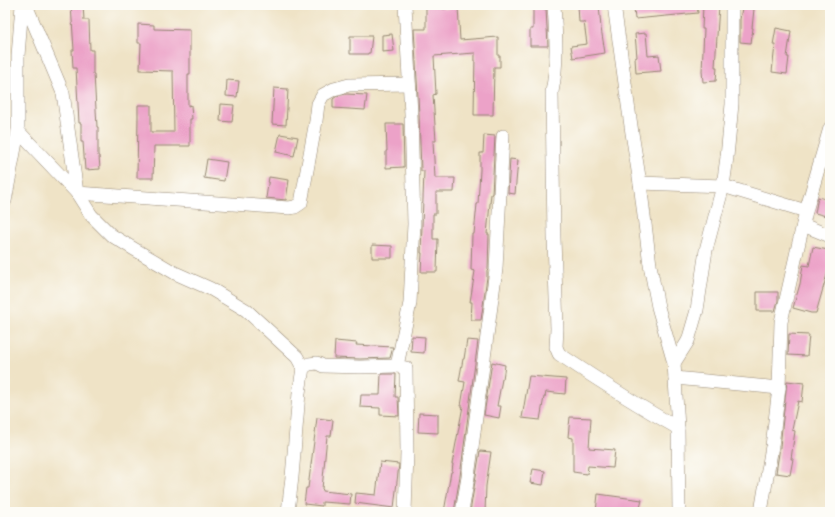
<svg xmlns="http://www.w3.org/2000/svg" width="835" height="517" viewBox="0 0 835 517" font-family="'Gochi Hand',sans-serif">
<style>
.building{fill:#eca2c8}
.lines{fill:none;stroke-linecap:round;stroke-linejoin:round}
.street-casing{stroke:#958672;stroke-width:14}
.street{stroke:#fff;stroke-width:13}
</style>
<rect width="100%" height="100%" fill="#fdfcf7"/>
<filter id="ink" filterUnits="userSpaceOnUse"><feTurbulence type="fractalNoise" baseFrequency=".025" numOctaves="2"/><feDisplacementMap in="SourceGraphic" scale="8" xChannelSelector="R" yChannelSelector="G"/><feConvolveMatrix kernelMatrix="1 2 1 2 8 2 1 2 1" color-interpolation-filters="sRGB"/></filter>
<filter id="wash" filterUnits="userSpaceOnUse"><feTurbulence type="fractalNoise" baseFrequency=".012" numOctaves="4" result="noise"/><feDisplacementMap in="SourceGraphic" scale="16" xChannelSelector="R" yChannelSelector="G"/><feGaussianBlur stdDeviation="0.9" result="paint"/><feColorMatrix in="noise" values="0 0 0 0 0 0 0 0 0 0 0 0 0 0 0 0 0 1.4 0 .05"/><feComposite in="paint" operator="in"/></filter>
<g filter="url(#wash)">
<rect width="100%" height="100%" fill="#efe3c6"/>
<g id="blocks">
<g class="building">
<path d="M 71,5 L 83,5 L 84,20 L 89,20 L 90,50 L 93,50 L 93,74 L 94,74 L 97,127 L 98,127 L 98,156 L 99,156 L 100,169 L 85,170 L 83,142 L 81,142 L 81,123 L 79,123 L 76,68 L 73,68 L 72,50 L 74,50 Z"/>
<path d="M 426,5 L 443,5 L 443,9 L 458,7 L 460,40 L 498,37 L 498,56 L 500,56 L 500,67 L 494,67 L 493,115 L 474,115 L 475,53 L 434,56 L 436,94 L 433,95 L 436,141 L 433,141 L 435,178 L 455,178 L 454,192 L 436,192 L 436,214 L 433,214 L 433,239 L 438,239 L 437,272 L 421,272 L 422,253 L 421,253 L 424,171 L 421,171 L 419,114 L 414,29 L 426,29 Z"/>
<path d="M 578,5 L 599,5 L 601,28 L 605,53 L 573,58 L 571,46 L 587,44 L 584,22 L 579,22 Z"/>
<path d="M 665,5 L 697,5 L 698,13 L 635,19 L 634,8 Z"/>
<path d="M 703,5 L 719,5 L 715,67 L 717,67 L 716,81 L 703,82 L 702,71 L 704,29 L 702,29 Z"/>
<path d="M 742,8 L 754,9 L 752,28 L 753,28 L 751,43 L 740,42 L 740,19 Z"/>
<path d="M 533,9 L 546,9 L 548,46 L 530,46 L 530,29 L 533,29 Z"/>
<path d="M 138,24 L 154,25 L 154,29 L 190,30 L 190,74 L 188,74 L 188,106 L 191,105 L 192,119 L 190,119 L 190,146 L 154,146 L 153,178 L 137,178 L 138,117 L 138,105 L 151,105 L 151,132 L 174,132 L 173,71 L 140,70 L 141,43 L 138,43 Z"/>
<path d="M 776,28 L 791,31 L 787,57 L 789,57 L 787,74 L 772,72 L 775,45 L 773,45 Z"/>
<path d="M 646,33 L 648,56 L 659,55 L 661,71 L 636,73 L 635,58 L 637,57 L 635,34 Z"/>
<path d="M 392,34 L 394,51 L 382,52 L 382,35 Z"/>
<path d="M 350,36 L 372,36 L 370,53 L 368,53 L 368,54 L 350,54 Z"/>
<path d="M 227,80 L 239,81 L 237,97 L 226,96 Z"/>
<path d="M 274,88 L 288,89 L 286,125 L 272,124 Z"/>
<path d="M 346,94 L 367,95 L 365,110 L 333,108 L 333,99 L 337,96 Z"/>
<path d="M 221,104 L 234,105 L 232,122 L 220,121 Z"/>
<path d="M 386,124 L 403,124 L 404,167 L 386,168 L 386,151 L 387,151 Z"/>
<path d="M 280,134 L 298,137 L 294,156 L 276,152 Z"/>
<path d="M 484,135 L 495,136 L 492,194 L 491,194 L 487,234 L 489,234 L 488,269 L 487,270 L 487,277 L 481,320 L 471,320 L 472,302 L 470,302 L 475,271 L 471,270 L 472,234 L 474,234 L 477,204 L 478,204 L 480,170 L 480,153 L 483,153 Z"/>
<path d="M 207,159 L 227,162 L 224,181 L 204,178 Z"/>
<path d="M 510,159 L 518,160 L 515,194 L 508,193 Z"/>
<path d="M 269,177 L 289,180 L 286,200 L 266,198 Z"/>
<path d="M 818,197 L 830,200 L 830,217 L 815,213 Z"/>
<path d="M 372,245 L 392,246 L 392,258 L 372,258 Z"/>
<path d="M 813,247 L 828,250 L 828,271 L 816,313 L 811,313 L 793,308 L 800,284 L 803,265 L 809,266 Z"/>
<path d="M 757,292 L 778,292 L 778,301 L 775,311 L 757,311 Z"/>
<path d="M 789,334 L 809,335 L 807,356 L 788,355 Z"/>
<path d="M 412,336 L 425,337 L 424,353 L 411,352 Z"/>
<path d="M 467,340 L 478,341 L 460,476 L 454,512 L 444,512 L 451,472 L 452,472 L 453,464 L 452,464 L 463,406 L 461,406 L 465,382 L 459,381 L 463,359 L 464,359 Z"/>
<path d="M 335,341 L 357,343 L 356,345 L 393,347 L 390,358 L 360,359 L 334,358 Z"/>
<path d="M 492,362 L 505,365 L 503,379 L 502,379 L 497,406 L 501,406 L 499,418 L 484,415 Z"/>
<path d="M 381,374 L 396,374 L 395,397 L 398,397 L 399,416 L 380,415 L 380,408 L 360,407 L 361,395 L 380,395 Z"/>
<path d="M 529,376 L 566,379 L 565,394 L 546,392 L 545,397 L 544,397 L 540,420 L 522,418 Z"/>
<path d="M 787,381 L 804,383 L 802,402 L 798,401 L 792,430 L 795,431 L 791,459 L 793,459 L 790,475 L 776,473 L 780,447 Z"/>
<path d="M 419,413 L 438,414 L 438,433 L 418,432 Z"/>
<path d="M 570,417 L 591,418 L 589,448 L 615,450 L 613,468 L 588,466 L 587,474 L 573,472 L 573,438 L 568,437 Z"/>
<path d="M 317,418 L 333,420 L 331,436 L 327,436 L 322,489 L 323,490 L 323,491 L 351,494 L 350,504 L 322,502 L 322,506 L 304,504 L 306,488 L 308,488 Z"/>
<path d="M 480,451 L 491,452 L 486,486 L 485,512 L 470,512 Z"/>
<path d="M 380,462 L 399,464 L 394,508 L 355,503 L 356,493 L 376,495 Z"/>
<path d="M 533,469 L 545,471 L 543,485 L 530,483 Z"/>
<path d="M 598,494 L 642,500 L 639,512 L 596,512 Z"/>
</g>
</g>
</g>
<g filter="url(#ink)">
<use href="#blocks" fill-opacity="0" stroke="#958672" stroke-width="1"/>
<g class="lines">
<defs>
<g id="street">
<path d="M 26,5 L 63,93 L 77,193 L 289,208 L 295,207 L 301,203 L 316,121 L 318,104 L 323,95 L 334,89 L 349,85 L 409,84"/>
<path d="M 554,5 C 556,36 558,62 552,92 L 554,238 L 557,329 L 556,347 L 559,354 C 598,380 637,405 678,428"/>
<path d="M 614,5 L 632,133 L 640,183 L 650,265 L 658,307 L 674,363 L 678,428 L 679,512"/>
<path d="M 18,131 L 77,193 L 91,215 L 111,235 L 134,249 L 175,273 L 211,289 L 246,310 L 297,357 L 303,368"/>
<path d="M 640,183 L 723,186 L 806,211"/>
<path d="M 5,201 L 18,131 L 18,56 L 22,5"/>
<path d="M 803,225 L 830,236"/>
<path d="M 674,363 L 688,341 L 697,310 L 706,250 L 723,186 L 727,157 L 732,104 L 732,5"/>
<path d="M 675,378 L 779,388"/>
<path d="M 288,512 L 292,477 L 299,393 L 303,368 L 309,364 L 317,363 L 323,366 L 360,367 L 397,366"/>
<path d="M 405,512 L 407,454 L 406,368 L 397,366 L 410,303 L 414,224 L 411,114 L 405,5"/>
<path d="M 462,512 L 468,477 L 496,269 L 503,136"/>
<path d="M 761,512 L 772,446 L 779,388 L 781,322 L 806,211 L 830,128"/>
</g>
</defs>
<use href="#street" class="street-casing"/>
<use href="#street" class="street"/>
</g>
</g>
<rect width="835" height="517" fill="none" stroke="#fdfcf7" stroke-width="20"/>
</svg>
